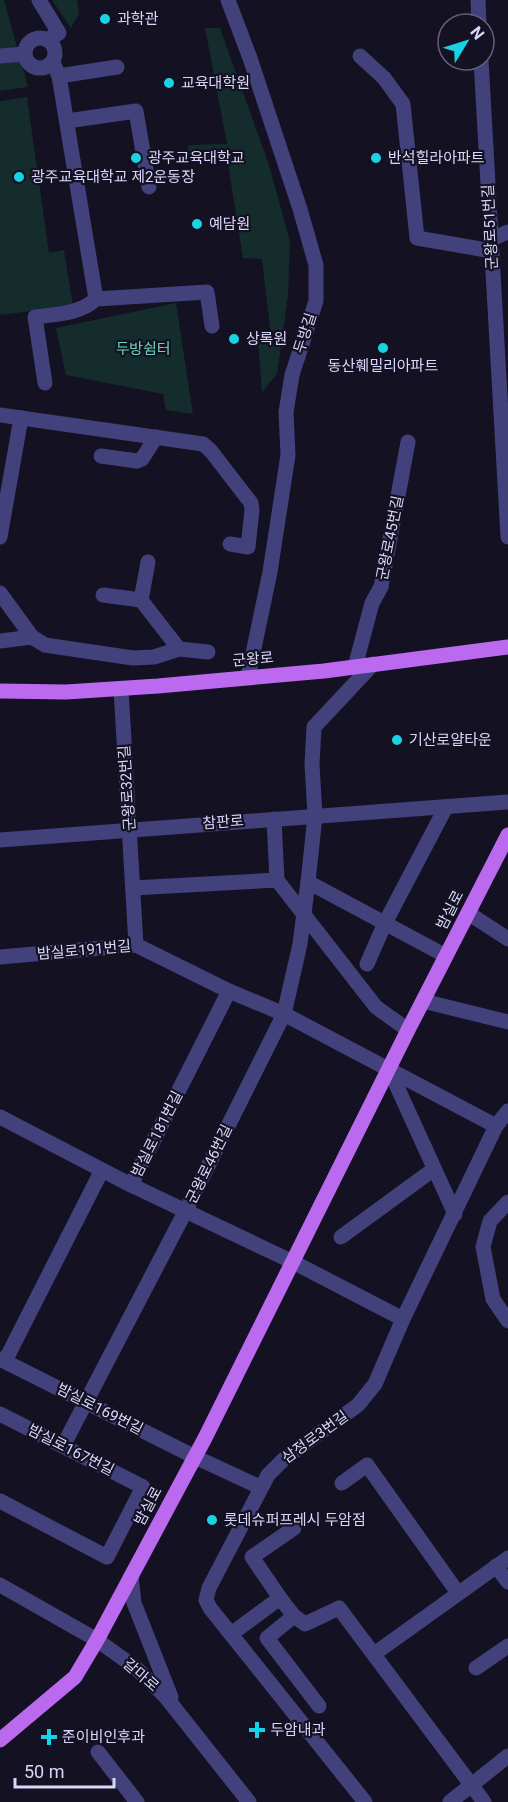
<svg xmlns="http://www.w3.org/2000/svg" width="508" height="1802" viewBox="0 0 508 1802" font-family="Roboto,'Noto Sans KR',sans-serif">
<style>
.green{fill:#142c2b}
.lines{fill:none;stroke-linecap:round;stroke-linejoin:round}
.minor{stroke:#42417c;stroke-width:15}
.major{stroke:#bb69ef;stroke-width:15}
.poi-dot{fill:#19d3e4;stroke:#131122;stroke-width:2}
.labels{text-anchor:middle;dominant-baseline:central;stroke-width:4.5;stroke-linejoin:round;paint-order:stroke}
.poi-label{font-size:15px;fill:#dad7fb;stroke:#131122;text-anchor:start}
.street-label{font-size:15px;fill:#dad7fb;stroke:#131122}
.park-label{font-size:15px;fill:#6ad3b7;stroke:#131122}
</style>
<rect width="100%" height="100%" fill="#131122"/>
<g class="green">
<path d="M 0,0 L 4,0 L 28,87 L 0,91 Z"/>
<path d="M 52,0 L 77,0 L 79,14 L 71,28 Z"/>
<path d="M 205,28 L 220,28 L 269,165 L 290,241 L 288,296 L 277,374 L 262,392 L 258,341 L 271,337 L 262,259 L 243,258 L 227,158 L 189,158 L 188,145 L 227,144 Z"/>
<path d="M 27,97 L 49,253 L 64,250 L 73,306 L 0,315 L 0,101 Z"/>
<path d="M 176,303 L 193,414 L 166,410 L 163,394 L 66,375 L 56,328 Z"/>
</g>
<g class="lines">
<g class="minor">
<path d="M 39,0 L 59,33 L 47,40"/>
<path d="M 228,0 L 250,58 L 300,209 L 316,265 L 316,301 L 292,375 L 286,412 L 288,455 L 270,572 L 248,677"/>
<path d="M 478,0 L 479,24"/>
<circle cx="40" cy="53" r="15"/>
<path d="M 0,56 L 25,54"/>
<path d="M 360,56 L 384,78 L 403,104 L 417,238 L 492,251"/>
<path d="M 481,60 L 508,537"/>
<path d="M 53,63 L 59,76 L 96,299"/>
<path d="M 59,76 L 117,67"/>
<path d="M 67,121 L 136,111 L 149,187"/>
<path d="M 491,239 L 508,232"/>
<path d="M 45,383 L 35,317 C 56,314 80,314 96,299 L 207,292 L 212,326"/>
<path d="M 0,415 L 203,444 L 211,451 L 251,503 L 252,510 L 248,547 L 230,544"/>
<path d="M 101,456 L 137,461 L 142,459 L 156,437"/>
<path d="M 0,537 L 21,418"/>
<path d="M 148,562 L 141,600 L 179,649"/>
<path d="M 0,593 L 32,637"/>
<path d="M 103,595 L 141,600"/>
<path d="M 0,641 L 32,637 L 45,645 L 133,658 L 154,657 L 179,649 L 208,652"/>
<path d="M 355,667 L 372,603 L 381,587 L 408,442"/>
<path d="M 121,689 L 136,945"/>
<path d="M 274,819 L 277,880 L 376,1007 L 408,1030"/>
<path d="M 0,840 L 508,802"/>
<path d="M 308,882 L 446,956"/>
<path d="M 133,888 L 277,880"/>
<path d="M 468,913 L 508,939"/>
<path d="M 0,957 L 136,945 L 229,991 L 284,1014 L 496,1126"/>
<path d="M 367,964 L 385,923 L 446,807"/>
<path d="M 423,1001 L 508,1022"/>
<path d="M 389,1069 L 455,1214"/>
<path d="M 0,1117 L 131,1185 L 293,1262 L 403,1319"/>
<path d="M 131,1185 L 229,991"/>
<path d="M 508,1202 L 490,1221 L 483,1247 L 493,1299 L 508,1321"/>
<path d="M 341,1237 L 434,1169"/>
<path d="M 0,1359 L 195,1457 L 260,1487"/>
<path d="M 5,1361 L 102,1170"/>
<path d="M 0,1414 L 143,1487 L 107,1557 L 0,1501"/>
<path d="M 63,1446 L 185,1212 L 284,1014 L 300,944 L 308,882 L 315,816 L 312,764 L 314,727 L 373,664"/>
<path d="M 342,1483 L 367,1465 L 458,1593"/>
<path d="M 496,1566 L 508,1582"/>
<path d="M 131,1576 L 134,1603 L 171,1697"/>
<path d="M 0,1585 L 97,1640 L 136,1668 L 165,1696 L 249,1802"/>
<path d="M 280,1598 L 252,1557 L 294,1528"/>
<path d="M 294,1616 L 267,1638 L 319,1706"/>
<path d="M 231,1634 L 280,1598 L 294,1616 L 305,1624 L 339,1608 L 484,1802"/>
<path d="M 374,1654 L 508,1558"/>
<path d="M 476,1668 L 508,1646"/>
<path d="M 98,1752 L 137,1802"/>
<path d="M 365,1802 L 210,1608 L 206,1600 L 209,1588 L 268,1475 L 284,1459 L 358,1405 L 375,1384 L 403,1319 L 496,1126 L 508,1111"/>
<path d="M 450,1802 L 508,1756"/>
</g>
<g class="major">
<path d="M 0,691 L 66,692 L 158,686 L 324,671 L 508,647"/>
<path d="M 0,1740 L 75,1677 L 97,1640 L 205,1438 L 408,1030 L 508,835"/>
</g>
</g>
<g class="poi-dot">
<circle cx="105" cy="19" r="6"/>
<circle cx="169" cy="83" r="6"/>
<circle cx="136" cy="158" r="6"/>
<circle cx="376" cy="158" r="6"/>
<circle cx="19" cy="177" r="6"/>
<circle cx="197" cy="224" r="6"/>
<circle cx="234" cy="339" r="6"/>
<circle cx="383" cy="348" r="6"/>
<circle cx="397" cy="740" r="6"/>
<circle cx="212" cy="1520" r="6"/>
<path d="M254 1721h6v6h6v6h-6v6h-6v-6h-6v-6h6z"/>
<path d="M46 1728h6v6h6v6h-6v6h-6v-6h-6v-6h6z"/>
</g>
<g class="labels">
<g class="poi-label">
<text x="117" y="19">과학관</text>
<text x="181" y="83">교육대학원</text>
<text x="148" y="158">광주교육대학교</text>
<text x="388" y="158">반석힐라아파트</text>
<text x="31" y="177">광주교육대학교 제2운동장</text>
<text x="209" y="224">예담원</text>
<text x="246" y="339">상록원</text>
<text x="383" y="366" text-anchor="middle">동산훼밀리아파트</text>
<text x="409" y="740">기산로얄타운</text>
<text x="224" y="1520">롯데슈퍼프레시 두암점</text>
<text x="270" y="1730">두암내과</text>
<text x="62" y="1737">준이비인후과</text>
</g>
<g class="street-label">
<text transform="translate(490 227) rotate(-93)">군왕로51번길</text>
<text transform="translate(305 333) rotate(-72)">두방길</text>
<text transform="translate(390 538) rotate(-79)">군왕로45번길</text>
<text transform="translate(253 659) rotate(-5)">군왕로</text>
<text transform="translate(127 788) rotate(-94)">군왕로32번길</text>
<text transform="translate(223 822) rotate(-4)">참판로</text>
<text transform="translate(450 910) rotate(-63)">밤실로</text>
<text transform="translate(84 950) rotate(-5)">밤실로191번길</text>
<text transform="translate(157 1134) rotate(-63)">밤실로181번길</text>
<text transform="translate(209 1164) rotate(-64)">군왕로46번길</text>
<text transform="translate(100 1409) rotate(27)">밤실로169번길</text>
<text transform="translate(315 1437) rotate(-36)">삼정로3번길</text>
<text transform="translate(71 1450) rotate(27)">밤실로167번길</text>
<text transform="translate(148 1506) rotate(-62)">밤실로</text>
<text transform="translate(141 1675) rotate(41)">갈마로</text>
</g>
<g class="park-label">
<text x="143" y="349">두방쉼터</text>
</g>
</g>
<g transform="translate(466 42) rotate(52)"><circle r="28" fill="#131122" stroke="#636079" stroke-width="1.5"/>
<path d="M0-4.5L10 22L0 15L-10 22Z" fill="#19d3e4"/>
<text y="-9" font-size="16" font-weight="bold" text-anchor="middle" fill="#dad7fb">N</text>
</g>
<path d="M15 1778v9h99v-9" fill="none" stroke="#dad7fb" stroke-width="3"/>
<text x="24" y="1778" font-size="18" fill="#dad7fb" stroke="#131122" stroke-width="4.5" paint-order="stroke">50 m</text>
</svg>
